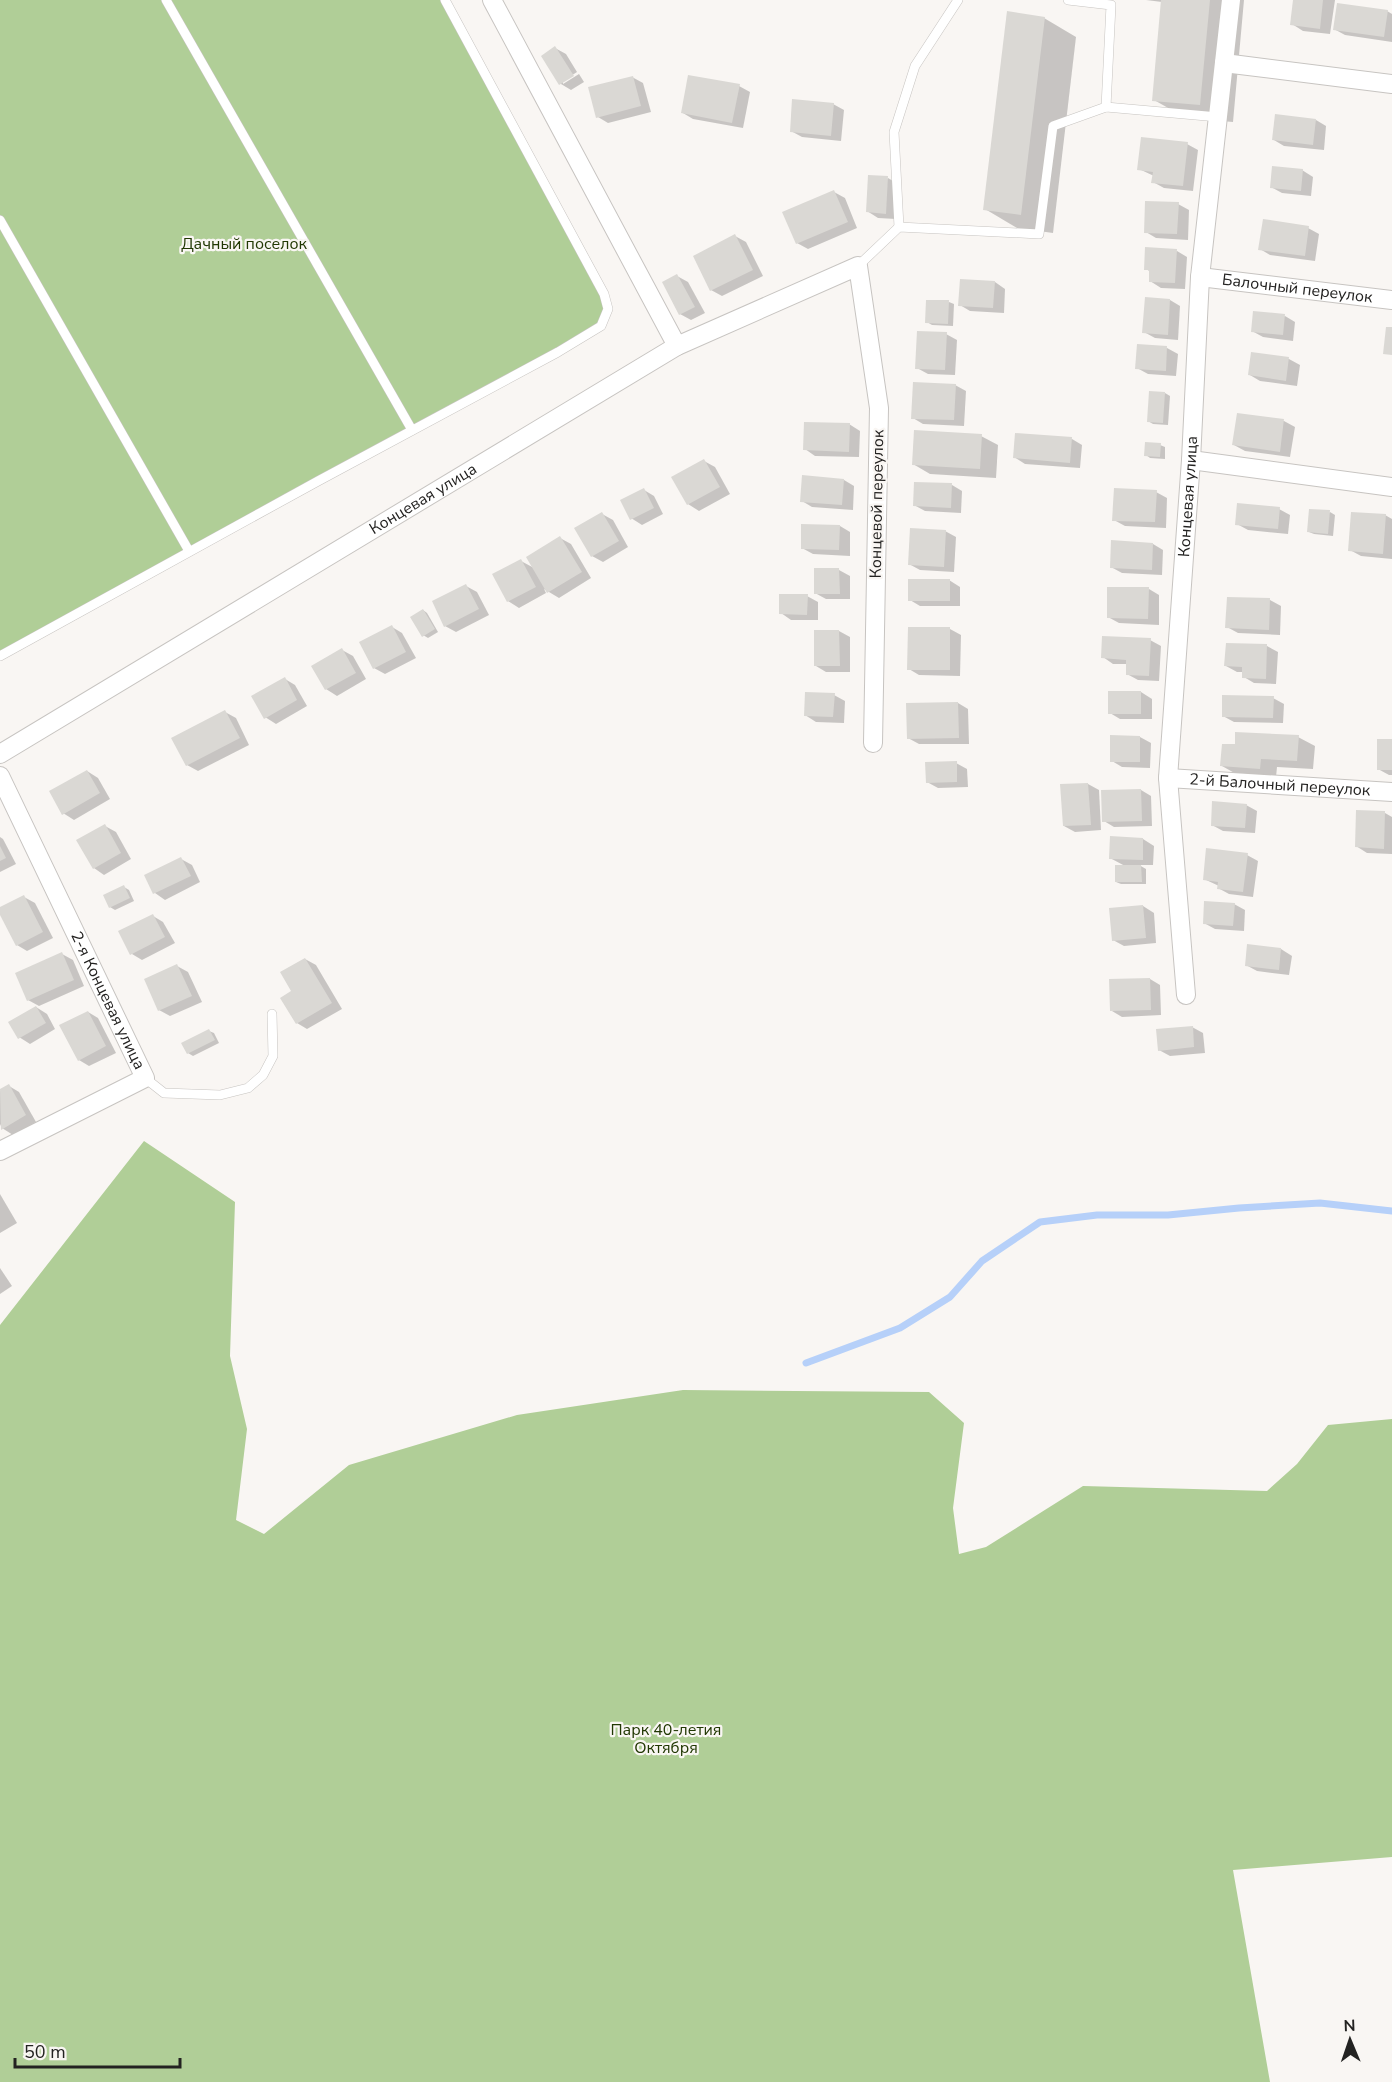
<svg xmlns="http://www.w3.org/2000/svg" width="1392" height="2082" viewBox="0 0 1392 2082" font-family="'Nunito Sans',sans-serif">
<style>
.green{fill:#b0ce97}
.shadow{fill:#0003}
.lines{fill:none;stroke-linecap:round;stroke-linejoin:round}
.stream{stroke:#b6d0f9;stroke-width:7}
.building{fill:#dad8d4}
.service-casing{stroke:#c7c4c1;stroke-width:10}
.minor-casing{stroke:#c7c4c1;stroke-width:20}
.service{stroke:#fff;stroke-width:9}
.minor{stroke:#fff;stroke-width:18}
.labels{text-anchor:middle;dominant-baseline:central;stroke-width:4.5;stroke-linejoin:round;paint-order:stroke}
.park-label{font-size:16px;fill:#213803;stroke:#f9f6f3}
.street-label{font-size:16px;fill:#232221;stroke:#f9f6f3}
</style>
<rect width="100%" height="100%" fill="#f9f6f3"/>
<g class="green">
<path d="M 0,0 L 445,0 L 608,309 L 601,326 L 0,656 Z"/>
<path d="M 144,1141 L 235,1202 L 230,1356 L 247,1429 L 236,1520 L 264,1534 L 349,1465 L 517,1415 L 683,1390 L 929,1392 L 964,1423 L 953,1508 L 959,1554 L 986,1547 L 1083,1486 L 1267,1491 L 1297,1464 L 1328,1425 L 1392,1419 L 1392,1857 L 1233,1870 L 1270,2082 L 0,2082 L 0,1325 Z"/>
</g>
<g class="shadow">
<path d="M 1146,0 L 1244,0 L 1233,122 L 1186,118 L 1154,100 L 1162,2 Z"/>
<path d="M 1295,0 L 1335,0 L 1330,34 L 1303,31 L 1292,24 Z"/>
<path d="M 1387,11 L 1392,14 L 1392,42 L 1345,35 L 1334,29 Z"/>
<path d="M 1044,18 L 1076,37 L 1053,233 L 1017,228 L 985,209 Z"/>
<path d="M 555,48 L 566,54 L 577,72 L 563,81 L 563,84 L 579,74 L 584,82 L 571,90 L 561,84 Z"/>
<path d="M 632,77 L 643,83 L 651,112 L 608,123 L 598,117 Z"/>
<path d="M 739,86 L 750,92 L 743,128 L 693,119 L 683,113 Z"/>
<path d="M 833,104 L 844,110 L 841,141 L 802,137 L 791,131 Z"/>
<path d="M 1316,120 L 1326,126 L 1324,150 L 1284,146 L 1274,140 Z"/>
<path d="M 1187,144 L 1198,150 L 1193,191 L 1164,188 L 1153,182 L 1154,176 L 1139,169 Z"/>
<path d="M 1302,170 L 1313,177 L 1311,196 L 1282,193 L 1271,187 Z"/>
<path d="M 888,178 L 898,184 L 896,219 L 878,218 L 867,211 Z"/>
<path d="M 834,192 L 845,198 L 857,228 L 808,249 L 797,243 Z"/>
<path d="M 1178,204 L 1189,210 L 1188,240 L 1156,238 L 1146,232 Z"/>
<path d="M 1308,228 L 1319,234 L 1315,261 L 1270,255 L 1260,249 Z"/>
<path d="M 735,236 L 746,242 L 763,276 L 722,296 L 711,290 Z"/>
<path d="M 1177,251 L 1187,257 L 1185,289 L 1161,288 L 1150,281 L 1151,272 L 1146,269 Z"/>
<path d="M 677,276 L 688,282 L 705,313 L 691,320 L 680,314 Z"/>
<path d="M 995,282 L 1005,289 L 1004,313 L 970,311 L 960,305 Z"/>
<path d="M 1170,300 L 1180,306 L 1178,340 L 1155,338 L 1144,332 Z"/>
<path d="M 949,302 L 954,304 L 953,326 L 932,325 L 927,322 Z"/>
<path d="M 1285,316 L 1295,322 L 1293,341 L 1263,337 L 1252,331 Z"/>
<path d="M 946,334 L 957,340 L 955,375 L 928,374 L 917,368 Z"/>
<path d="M 1138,346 L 1167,348 L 1178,354 L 1176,376 L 1148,374 L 1137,368 Z"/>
<path d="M 1253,354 L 1289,359 L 1300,365 L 1297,386 L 1260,381 L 1250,375 Z"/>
<path d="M 955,385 L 966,391 L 964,426 L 923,424 L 913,418 Z"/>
<path d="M 1165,393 L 1170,396 L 1168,425 L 1153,424 L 1148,421 Z"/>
<path d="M 1238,415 L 1284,421 L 1295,427 L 1290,457 L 1245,451 L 1234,445 Z"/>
<path d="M 849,424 L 860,431 L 859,457 L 815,456 L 805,449 Z"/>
<path d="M 981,436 L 998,445 L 996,478 L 930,474 L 913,464 Z"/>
<path d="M 1072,439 L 1082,445 L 1080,468 L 1025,464 L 1014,457 Z"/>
<path d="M 1160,445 L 1165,447 L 1165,459 L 1150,458 L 1146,455 Z"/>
<path d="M 704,461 L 715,467 L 730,494 L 699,511 L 688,504 L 673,478 Z"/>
<path d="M 844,480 L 854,486 L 853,510 L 812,507 L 802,501 Z"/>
<path d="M 952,485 L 962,491 L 961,513 L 925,511 L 914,505 Z"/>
<path d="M 644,490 L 654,496 L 663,514 L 642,525 L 631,518 Z"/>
<path d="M 1156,492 L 1167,498 L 1166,528 L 1125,526 L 1114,520 Z"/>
<path d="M 1279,509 L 1290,515 L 1288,534 L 1248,530 L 1237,524 Z"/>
<path d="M 1330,512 L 1335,515 L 1333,536 L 1314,534 L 1309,532 Z"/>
<path d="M 602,514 L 613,520 L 628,547 L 603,562 L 592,556 Z"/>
<path d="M 1385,515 L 1392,519 L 1392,559 L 1361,556 L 1350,550 Z"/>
<path d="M 840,526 L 850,532 L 850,556 L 813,554 L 802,548 Z"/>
<path d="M 945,531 L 956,537 L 954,572 L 920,570 L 909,564 Z"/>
<path d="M 560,538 L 571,544 L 591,578 L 559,598 L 544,589 L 546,593 L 519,608 L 508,601 L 494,575 L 521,561 L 534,568 Z"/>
<path d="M 1153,544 L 1163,550 L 1162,575 L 1122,573 L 1111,567 Z"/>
<path d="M 839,570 L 850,576 L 850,599 L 826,599 L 815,593 Z"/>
<path d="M 949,580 L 960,587 L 960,606 L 920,606 L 910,600 Z"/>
<path d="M 466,586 L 477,592 L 489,615 L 456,632 L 445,626 Z"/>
<path d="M 1149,589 L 1159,595 L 1159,625 L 1119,623 L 1108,617 Z"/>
<path d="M 807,596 L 818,602 L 818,620 L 791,620 L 781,613 Z"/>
<path d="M 1228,598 L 1270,600 L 1281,606 L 1280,635 L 1238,633 L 1227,627 Z"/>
<path d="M 423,610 L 427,613 L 438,632 L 428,638 L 423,635 Z"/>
<path d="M 392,627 L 402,633 L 416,658 L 385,674 L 374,668 Z"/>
<path d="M 950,629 L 961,635 L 960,676 L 919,675 L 909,669 Z"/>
<path d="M 815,631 L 839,631 L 850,637 L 850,672 L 826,672 L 816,666 Z"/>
<path d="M 1150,640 L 1161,646 L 1159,681 L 1138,680 L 1127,674 L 1128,664 L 1113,664 L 1103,657 Z"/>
<path d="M 1267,646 L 1278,652 L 1276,684 L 1254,683 L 1244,677 L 1244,672 L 1237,672 L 1226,666 Z"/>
<path d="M 342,650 L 353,656 L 366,679 L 337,696 L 326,689 Z"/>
<path d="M 285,679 L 295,685 L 307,706 L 276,724 L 265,717 Z"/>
<path d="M 1141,692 L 1152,699 L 1152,719 L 1120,719 L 1110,713 Z"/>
<path d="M 834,695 L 845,701 L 844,723 L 816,722 L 805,715 Z"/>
<path d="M 1273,698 L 1284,704 L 1283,723 L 1234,722 L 1223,716 Z"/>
<path d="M 958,703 L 968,709 L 969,744 L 919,744 L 908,738 Z"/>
<path d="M 225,712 L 236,718 L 249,745 L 198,771 L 187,765 Z"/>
<path d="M 1140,737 L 1151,743 L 1150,768 L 1122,767 L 1112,761 Z"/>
<path d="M 1298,737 L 1315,746 L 1313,769 L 1277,767 L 1276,777 L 1238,775 L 1222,766 L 1236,746 Z"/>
<path d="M 1392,741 L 1392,775 L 1389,775 L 1378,769 Z"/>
<path d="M 956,763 L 967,769 L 968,787 L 938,788 L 927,782 Z"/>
<path d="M 87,771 L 98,778 L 110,799 L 74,820 L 63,813 Z"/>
<path d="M 1088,784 L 1099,790 L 1101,830 L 1075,832 L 1064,826 L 1061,786 Z"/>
<path d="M 1141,790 L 1151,796 L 1152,826 L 1114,827 L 1104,821 Z"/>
<path d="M 1246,805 L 1257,811 L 1255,833 L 1223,831 L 1212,825 Z"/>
<path d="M 1358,811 L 1385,813 L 1392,817 L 1392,854 L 1367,853 L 1356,846 Z"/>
<path d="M 105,826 L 116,832 L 131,859 L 104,875 L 94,868 Z"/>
<path d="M 0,837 L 3,839 L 16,864 L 0,872 Z"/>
<path d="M 1143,839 L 1154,846 L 1153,865 L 1139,865 L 1146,869 L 1146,884 L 1121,884 L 1116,882 L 1125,866 L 1110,858 Z"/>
<path d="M 1247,855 L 1258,861 L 1253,897 L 1229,894 L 1218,888 L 1219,886 L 1204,879 Z"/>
<path d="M 181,859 L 192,865 L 200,882 L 165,900 L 155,893 L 146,876 Z"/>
<path d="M 124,887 L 129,890 L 134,901 L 115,910 L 110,907 Z"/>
<path d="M 24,897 L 35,903 L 53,938 L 27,951 L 17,945 L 0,912 L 0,909 Z"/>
<path d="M 1234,904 L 1245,910 L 1244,931 L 1215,929 L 1204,923 Z"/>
<path d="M 1143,906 L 1154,913 L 1156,943 L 1124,946 L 1113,940 Z"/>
<path d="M 153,916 L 163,922 L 175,943 L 142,960 L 132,954 Z"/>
<path d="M 1281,949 L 1292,956 L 1289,975 L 1257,971 L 1246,965 Z"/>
<path d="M 62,954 L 73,960 L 84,986 L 39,1006 L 28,1000 Z"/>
<path d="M 305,959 L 316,965 L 342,1009 L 307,1029 L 297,1023 L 293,991 Z"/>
<path d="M 177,966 L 188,972 L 202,1002 L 170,1016 L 159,1010 Z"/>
<path d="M 1150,979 L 1160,985 L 1161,1015 L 1122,1017 L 1112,1011 Z"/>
<path d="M 36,1007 L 47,1014 L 55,1029 L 30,1044 L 19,1037 Z"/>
<path d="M 88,1012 L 98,1018 L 116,1053 L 89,1066 L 79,1060 Z"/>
<path d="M 1192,1027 L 1203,1033 L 1205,1053 L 1170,1056 L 1159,1050 Z"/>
<path d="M 209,1031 L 214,1033 L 219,1043 L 193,1056 L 188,1053 Z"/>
<path d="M 9,1086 L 19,1092 L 36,1122 L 13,1135 L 2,1128 L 0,1124 L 0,1091 Z"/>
<path d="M 0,1194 L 17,1223 L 0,1233 Z"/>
<path d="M 0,1268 L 12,1286 L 0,1294 Z"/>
</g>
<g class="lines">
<path class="stream" d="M 806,1363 L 900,1328 L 950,1297 L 982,1261 L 1040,1222 L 1097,1215 L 1168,1215 L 1239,1208 L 1320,1203 L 1392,1211"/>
</g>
<g class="building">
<path d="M 1161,0 L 1210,0 L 1200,105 L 1152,101 Z"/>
<path d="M 1293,0 L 1323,0 L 1320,29 L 1290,25 Z"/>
<path d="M 1337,3 L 1388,10 L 1384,37 L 1333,30 Z"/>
<path d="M 1007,11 L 1045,17 L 1021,215 L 983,210 Z"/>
<path d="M 555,46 L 574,76 L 559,85 L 541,56 Z"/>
<path d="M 688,75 L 740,84 L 732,123 L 681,113 Z"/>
<path d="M 633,76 L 641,106 L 596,118 L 588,87 Z"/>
<path d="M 792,99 L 834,103 L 831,136 L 790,132 Z"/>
<path d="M 1275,114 L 1316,119 L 1313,145 L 1272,140 Z"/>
<path d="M 1141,137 L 1188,142 L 1183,186 L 1151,183 L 1153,172 L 1137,170 Z"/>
<path d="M 1272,166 L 1303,169 L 1301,191 L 1270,188 Z"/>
<path d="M 868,175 L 888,176 L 886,214 L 866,212 Z"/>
<path d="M 834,190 L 848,222 L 796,244 L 782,212 Z"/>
<path d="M 1145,201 L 1179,202 L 1177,234 L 1144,233 Z"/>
<path d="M 1263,219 L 1309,226 L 1305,256 L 1258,250 Z"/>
<path d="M 735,234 L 753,270 L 710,291 L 693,256 Z"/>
<path d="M 1145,247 L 1177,249 L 1175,283 L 1149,282 L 1149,270 L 1144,270 Z"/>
<path d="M 677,274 L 695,307 L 679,315 L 662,282 Z"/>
<path d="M 960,279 L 995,281 L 993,308 L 958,306 Z"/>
<path d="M 1145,297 L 1170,299 L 1168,335 L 1142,333 Z"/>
<path d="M 926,300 L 949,300 L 948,324 L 925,323 Z"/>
<path d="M 1253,311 L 1285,314 L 1283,335 L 1251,332 Z"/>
<path d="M 1386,327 L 1392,327 L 1392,355 L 1383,354 Z"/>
<path d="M 917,331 L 947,332 L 945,370 L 915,369 Z"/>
<path d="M 1137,344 L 1167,346 L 1166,371 L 1135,369 Z"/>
<path d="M 1251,352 L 1289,357 L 1286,381 L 1248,375 Z"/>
<path d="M 913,382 L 956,384 L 954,420 L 911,419 Z"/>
<path d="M 1149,391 L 1165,392 L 1163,423 L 1147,422 Z"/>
<path d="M 1237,413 L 1284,419 L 1280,452 L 1232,445 Z"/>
<path d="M 804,422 L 850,423 L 849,452 L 803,450 Z"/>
<path d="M 914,430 L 982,434 L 980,469 L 912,465 Z"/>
<path d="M 1015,433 L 1072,437 L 1070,463 L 1013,458 Z"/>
<path d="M 1145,442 L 1161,443 L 1160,457 L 1144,456 Z"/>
<path d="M 704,459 L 720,487 L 687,505 L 671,477 Z"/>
<path d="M 802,475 L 844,479 L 842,505 L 800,502 Z"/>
<path d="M 914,482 L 952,483 L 951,508 L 913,506 Z"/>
<path d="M 644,488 L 654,508 L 630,520 L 620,500 Z"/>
<path d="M 1114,488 L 1157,490 L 1155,522 L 1112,521 Z"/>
<path d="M 1237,503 L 1280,507 L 1278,529 L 1235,525 Z"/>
<path d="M 1309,509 L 1330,510 L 1328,534 L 1307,532 Z"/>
<path d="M 602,512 L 619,541 L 591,557 L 574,528 Z"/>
<path d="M 1351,512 L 1386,514 L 1383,554 L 1348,551 Z"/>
<path d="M 801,524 L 840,525 L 839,550 L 801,549 Z"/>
<path d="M 910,528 L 946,530 L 944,567 L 908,565 Z"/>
<path d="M 560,536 L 582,572 L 547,593 L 526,557 Z"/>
<path d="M 1111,540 L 1153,543 L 1152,570 L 1110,568 Z"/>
<path d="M 521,559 L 536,587 L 507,602 L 492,574 Z"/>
<path d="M 814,568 L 839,568 L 840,594 L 814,594 Z"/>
<rect x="908" y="579" width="42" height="22"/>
<path d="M 466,584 L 479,609 L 444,627 L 432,601 Z"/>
<path d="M 1107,587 L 1149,587 L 1148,619 L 1107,618 Z"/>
<path d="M 779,594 L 808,594 L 807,615 L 779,614 Z"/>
<path d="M 1227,597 L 1270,598 L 1269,630 L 1225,628 Z"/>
<path d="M 423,609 L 435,629 L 422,637 L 410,617 Z"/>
<path d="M 392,625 L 406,652 L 373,669 L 359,642 Z"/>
<path d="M 908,627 L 950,627 L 950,670 L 907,670 Z"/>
<path d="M 814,630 L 839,630 L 840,666 L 814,666 Z"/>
<path d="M 1102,636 L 1151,638 L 1149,676 L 1126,675 L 1126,660 L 1101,658 Z"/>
<path d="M 1226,643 L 1267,644 L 1266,679 L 1242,678 L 1242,667 L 1224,666 Z"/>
<path d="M 342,648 L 356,673 L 325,690 L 311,666 Z"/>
<path d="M 285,677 L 297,700 L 264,719 L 251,696 Z"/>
<rect x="1108" y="691" width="33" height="23"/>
<path d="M 805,692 L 835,693 L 833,717 L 804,716 Z"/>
<path d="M 1222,695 L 1274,696 L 1273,718 L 1222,717 Z"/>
<path d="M 958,702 L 959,738 L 907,739 L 906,703 Z"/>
<path d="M 225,710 L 240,738 L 186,766 L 171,738 Z"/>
<path d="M 1235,732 L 1299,735 L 1297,761 L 1261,759 L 1260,769 L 1220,766 L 1222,744 L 1235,744 Z"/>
<path d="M 1110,735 L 1140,736 L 1140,762 L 1110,762 Z"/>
<rect x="1377" y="739" width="15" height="31"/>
<path d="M 957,761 L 957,782 L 926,783 L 925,762 Z"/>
<path d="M 87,770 L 100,793 L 62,815 L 49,791 Z"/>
<path d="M 1088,783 L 1091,825 L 1063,826 L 1060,784 Z"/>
<path d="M 1141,789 L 1142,821 L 1102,822 L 1101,790 Z"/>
<path d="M 1212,801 L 1247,804 L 1245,828 L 1211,826 Z"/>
<path d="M 1356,810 L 1385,811 L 1384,849 L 1355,847 Z"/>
<path d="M 105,824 L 121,853 L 93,869 L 76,840 Z"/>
<path d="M 1110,836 L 1143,838 L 1143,860 L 1109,859 Z"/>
<path d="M 0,846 L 6,858 L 0,861 Z"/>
<path d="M 1206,848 L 1248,853 L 1243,892 L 1217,889 L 1218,882 L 1203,880 Z"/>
<path d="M 181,857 L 191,876 L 153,894 L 144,875 Z"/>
<path d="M 1115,865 L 1141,865 L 1142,882 L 1115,882 Z"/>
<path d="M 124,885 L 130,898 L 109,908 L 103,895 Z"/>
<path d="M 24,895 L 43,932 L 16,946 L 0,915 L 0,907 Z"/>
<path d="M 1204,901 L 1235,903 L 1233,926 L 1203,924 Z"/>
<path d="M 1143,905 L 1146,938 L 1112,941 L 1109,908 Z"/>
<path d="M 153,914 L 165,937 L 130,955 L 118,931 Z"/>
<path d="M 1247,944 L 1281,948 L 1279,970 L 1245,966 Z"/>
<path d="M 62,952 L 74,980 L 27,1001 L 15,973 Z"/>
<path d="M 305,958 L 332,1003 L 296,1024 L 280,998 L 291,991 L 280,972 Z"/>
<path d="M 177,964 L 192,996 L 158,1011 L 144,979 Z"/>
<path d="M 1150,978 L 1151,1010 L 1110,1011 L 1109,979 Z"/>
<path d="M 36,1006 L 46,1023 L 18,1039 L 8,1022 Z"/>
<path d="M 88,1011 L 106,1046 L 78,1061 L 59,1025 Z"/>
<path d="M 1193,1026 L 1194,1047 L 1158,1051 L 1156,1029 Z"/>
<path d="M 209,1029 L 215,1040 L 187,1054 L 181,1043 Z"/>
<path d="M 9,1084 L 26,1115 L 1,1130 L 0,1089 Z"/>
</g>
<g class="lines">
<defs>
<g id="service">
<path d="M 166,0 L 412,430"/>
<path d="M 1068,0 L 1111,5 L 1106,107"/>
<path d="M 0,220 L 189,551"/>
<path d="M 899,227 L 894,132 L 915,66 L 958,0"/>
<path d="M 858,266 L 899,227 L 1039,234 L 1053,126 L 1106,107 L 1218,117"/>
<path d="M 0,656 L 318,481 L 558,352 L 601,326 L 608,309 L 604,294 L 445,0"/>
<path d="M 145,1078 L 164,1093 L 220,1095 L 248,1088 L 263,1075 L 273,1056 L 272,1014"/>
</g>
<g id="minor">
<path d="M 492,0 L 677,346"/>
<path d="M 1224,63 L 1392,84"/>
<path id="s1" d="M 1200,277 L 1392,300"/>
<path d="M 1191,460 L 1392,487"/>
<path id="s2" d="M 0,754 L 677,346 L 858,266 L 879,408 L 873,743"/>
<path id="s3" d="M 0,776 L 145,1078 L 0,1151"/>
<path id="s4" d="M 1168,778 L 1392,792"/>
<path id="s5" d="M 1186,995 L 1168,778 L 1191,460 L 1200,277 L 1231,0"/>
</g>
</defs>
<use href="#service" class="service-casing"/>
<use href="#minor" class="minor-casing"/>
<use href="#service" class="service"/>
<use href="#minor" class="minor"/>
</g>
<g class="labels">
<g class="park-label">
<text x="244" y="244">Дачный поселок</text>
<text x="666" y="1730">Парк 40-летия<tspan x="666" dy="18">Октября</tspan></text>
</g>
<g class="street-label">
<text stroke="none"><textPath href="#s1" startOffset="98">Балочный переулок</textPath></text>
<text stroke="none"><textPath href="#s5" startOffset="500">Концевая улица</textPath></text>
<text stroke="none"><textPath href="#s2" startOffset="494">Концевая улица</textPath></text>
<text transform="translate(877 504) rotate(-89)">Концевой переулок</text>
<text stroke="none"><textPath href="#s4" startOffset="112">2-й Балочный переулок</textPath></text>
<text stroke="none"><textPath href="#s3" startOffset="249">2-я Концевая улица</textPath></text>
</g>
</g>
<g transform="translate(1350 2040) rotate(358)" stroke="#f9f6f3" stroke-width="4.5" paint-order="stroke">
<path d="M0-4.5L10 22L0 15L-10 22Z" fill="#232221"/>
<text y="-9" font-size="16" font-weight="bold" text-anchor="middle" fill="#232221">N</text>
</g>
<path d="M15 2058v9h165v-9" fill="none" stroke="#232221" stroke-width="3"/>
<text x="24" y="2058" font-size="18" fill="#232221" stroke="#f9f6f3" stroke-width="4.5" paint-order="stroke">50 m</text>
</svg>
